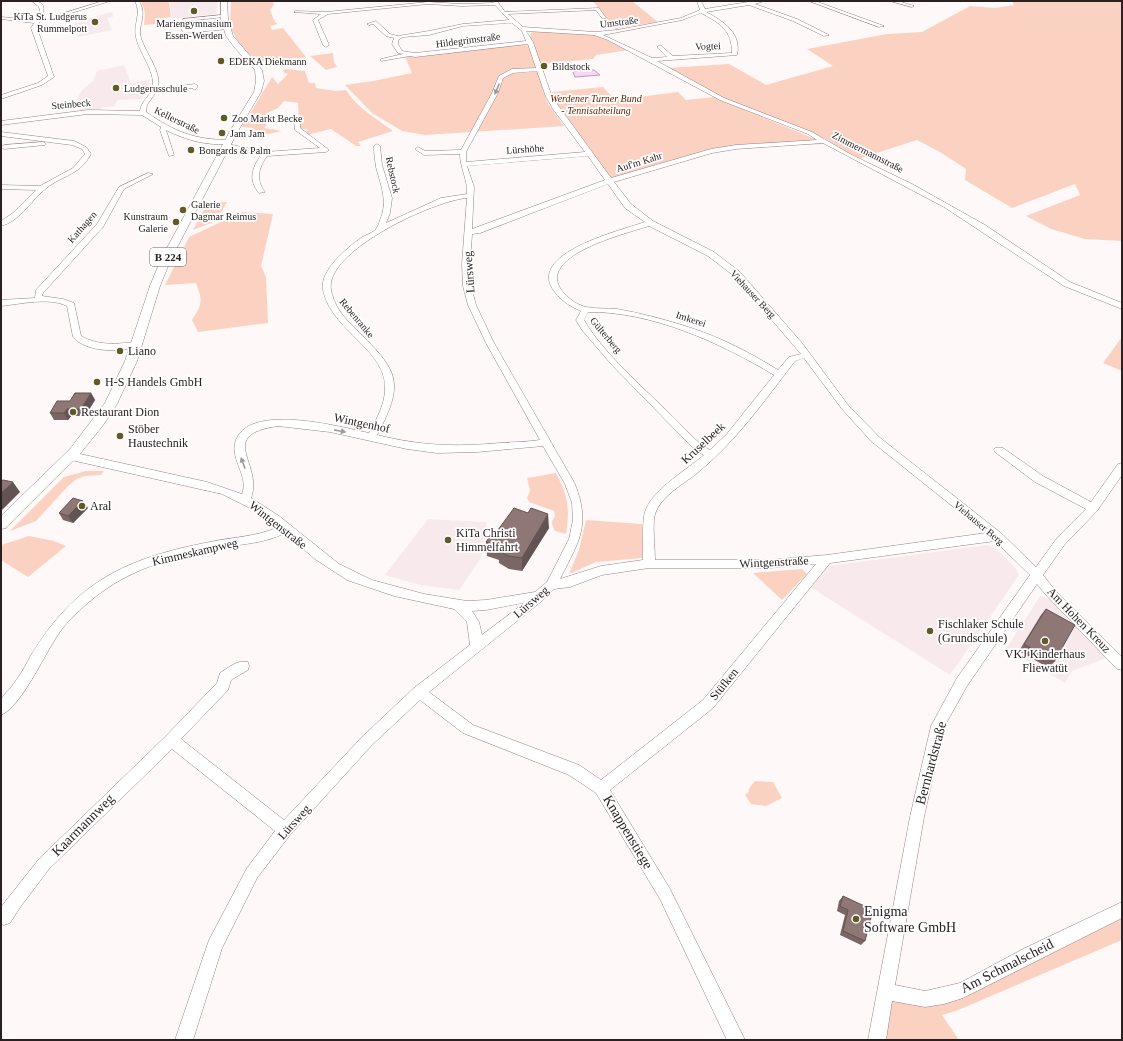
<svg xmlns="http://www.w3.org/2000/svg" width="1123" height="1041" viewBox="0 0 1123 1041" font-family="'Times New Roman',serif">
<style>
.built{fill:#f8eaec}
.green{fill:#fbd2c1}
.water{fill:#f9d5f7;stroke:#bb9fb7}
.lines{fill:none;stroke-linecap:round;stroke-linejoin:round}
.minor-casing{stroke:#978084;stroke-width:1}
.major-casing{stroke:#978084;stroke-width:1}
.minor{fill:#fff;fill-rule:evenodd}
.major{fill:#fff;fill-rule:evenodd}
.wall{fill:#7a6665}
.shaded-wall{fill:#635352}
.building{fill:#8e7775;stroke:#635352}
.oneway{fill:#9f9b9c}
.poi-dot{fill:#625a26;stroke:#fff;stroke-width:1.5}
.labels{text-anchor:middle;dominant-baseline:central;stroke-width:3.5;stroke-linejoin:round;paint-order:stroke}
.far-poi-label{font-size:10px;fill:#2a2022;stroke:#fff;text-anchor:start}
.far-street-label{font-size:10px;fill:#2a2022;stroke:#fff}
.far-park-label{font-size:10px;font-style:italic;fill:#632200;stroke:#fff}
.shield{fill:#fff;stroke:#6a6364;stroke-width:1}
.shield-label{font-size:11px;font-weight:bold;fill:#2a2022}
.street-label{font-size:12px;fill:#2a2022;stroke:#fff}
.poi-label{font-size:12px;fill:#2a2022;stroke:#fff;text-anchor:start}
.near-street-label{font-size:14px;fill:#2a2022;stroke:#fff}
.near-poi-label{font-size:14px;fill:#2a2022;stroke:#fff;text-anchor:start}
</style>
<rect width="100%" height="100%" fill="#fef8f9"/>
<g class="built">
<path d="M 170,1 L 218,1 L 216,14 L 172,18 Z"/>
<path d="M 112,12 L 113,17 L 107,18 L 112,30 L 78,37 L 75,27 L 38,31 L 75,25 L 74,22 Z"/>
<path d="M 124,65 L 131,83 L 149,80 L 150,85 L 142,99 L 118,100 L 113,107 L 102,107 L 99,110 L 76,111 L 83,108 L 74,105 L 82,90 L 93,81 L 97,71 Z"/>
<path d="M 428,519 L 487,522 L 481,558 L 459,590 L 420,585 L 385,575 Z"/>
<path d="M 987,545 L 996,548 L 1017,570 L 1019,575 L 950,675 L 810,587 L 828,566 Z"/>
<path d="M 1040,596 L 1050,599 L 1109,657 L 1072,671 L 1065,683 L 1006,649 Z"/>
</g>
<g class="green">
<path d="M 141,1 L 169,1 L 171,17 L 158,19 L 158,24 L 144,25 L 145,13 Z"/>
<path d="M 231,1 L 273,1 L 274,5 L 270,10 L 275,22 L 278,24 L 270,26 L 272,30 L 283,28 L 306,57 C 279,66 252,68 236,38 C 235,35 230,29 230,24 C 230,19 231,9 231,1 Z"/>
<path d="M 593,1 L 632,1 L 658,22 L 618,28 L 619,30 L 617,31 Z"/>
<path d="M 1012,1 L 1122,1 L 1122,241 L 1085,239 L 1051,229 L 1026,216 L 1080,195 L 1075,184 L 1012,208 L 965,180 L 966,169 L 940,152 L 917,140 L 858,159 L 824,138 L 730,101 L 667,68 L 729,64 L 766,85 L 833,66 L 807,49 L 887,34 L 922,32 L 970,6 L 995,8 L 1014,5 Z"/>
<path d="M 538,30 L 593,34 L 629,50 L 596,55 L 593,59 L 541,64 L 530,38 L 531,33 Z"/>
<path d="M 522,44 L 529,46 L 547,102 L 564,126 L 425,135 L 402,131 L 372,113 L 345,85 L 373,81 L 412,73 L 405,57 Z"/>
<path d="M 333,53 L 334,62 L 337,67 L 326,70 L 310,56 Z"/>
<path d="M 286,69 L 305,71 L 309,83 L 315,83 L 316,88 L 336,91 L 346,90 C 358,109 376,118 393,131 L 358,142 L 361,146 L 356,146 L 331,129 L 307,135 L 305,133 L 308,130 L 299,128 L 298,103 L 284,101 L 278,108 L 267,113 L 266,116 L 270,120 L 264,128 L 282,131 L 268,134 L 256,133 L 253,128 L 242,127 L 272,77 L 278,84 L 288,74 L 284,73 L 283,70 Z"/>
<path d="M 603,87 L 615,100 L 678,92 L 686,100 L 714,97 L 827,144 L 717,148 L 611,179 L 554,101 L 552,92 Z"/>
<path d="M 208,202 L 227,202 L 216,221 L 193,230 Z"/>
<path d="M 242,212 L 273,214 L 261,266 L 266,277 L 268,323 L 198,332 L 192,320 C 202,305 203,301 196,283 L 165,285 L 189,237 Z"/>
<path d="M 1122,337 L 1122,371 L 1103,363 Z"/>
<path d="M 86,471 L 104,471 L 101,475 L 85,476 L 77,479 L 69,485 L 36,521 L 10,531 L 64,477 Z"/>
<path d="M 556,473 C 568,496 570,508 566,534 L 555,531 C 552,525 550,522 555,517 L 554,511 L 529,502 L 527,498 L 530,491 L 527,478 Z"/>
<path d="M 586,520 L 642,524 L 642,558 L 596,562 L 569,574 L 579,550 Z"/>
<path d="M 29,536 L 54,541 L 66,546 L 28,577 L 1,560 L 1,545 Z"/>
<path d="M 802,569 L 807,574 L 782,600 L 753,573 Z"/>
<path d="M 755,781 L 773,782 L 782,798 L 766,806 L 751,804 L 745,795 L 748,793 L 750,787 Z"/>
<path d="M 1122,912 L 1122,940 L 956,1011 L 942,1015 L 959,1040 L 879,1040 L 888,995 L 925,1001 Z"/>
</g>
<path class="water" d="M 581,70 L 594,70 L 600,75 L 575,77 L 573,72 Z"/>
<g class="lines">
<defs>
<g id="minor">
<path d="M 32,1 C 52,1 41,18 37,28 L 54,77 L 42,85 L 1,99 L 1,95 L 38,83 L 48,76 L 31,28 L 34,23 L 1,19 L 1,17 L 35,20 L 40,11 L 39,7 Z"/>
<path d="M 103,1 L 110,1 L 65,15 L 61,14 Z"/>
<path d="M 135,1 L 139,1 C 148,16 137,25 141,38 C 146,54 162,72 158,89 L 195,84 L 198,86 L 195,90 L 192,88 L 156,92 L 147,105 L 146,112 C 175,132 195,140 230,140 L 232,141 L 232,143 C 209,147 186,140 166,130 L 174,155 L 169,156 L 160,130 L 161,127 L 142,115 L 88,114 L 1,125 L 1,121 L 88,110 L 140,111 C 141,100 153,95 153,84 C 153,67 139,53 136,37 C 133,24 142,14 135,1 Z"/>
<path d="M 493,1 L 497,1 L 505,12 L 599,8 L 606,18 L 602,18 L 596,10 L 508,14 L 523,27 L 595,32 L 617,30 L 681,18 L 700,10 L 697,1 L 701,1 L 705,9 L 754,1 L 764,1 L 755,4 L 797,19 L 829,35 L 824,36 L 793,21 L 749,5 L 706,12 C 723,21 742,33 737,55 L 657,61 L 724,98 L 812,132 L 850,154 L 912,184 L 985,225 L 1070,282 L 1122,303 L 1122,309 L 1064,286 L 944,207 L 823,143 L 736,149 L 712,153 L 614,182 L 631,204 L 653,221 L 714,252 L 740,272 L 802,343 L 848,405 L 879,437 L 1001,533 L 1036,567 L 1057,538 L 1086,509 L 1035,482 L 995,452 L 994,450 L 995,448 L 1003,448 L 1043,476 L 1091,502 L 1118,464 L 1122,463 L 1122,475 L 1097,511 L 1065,544 L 1043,575 L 1054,589 L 1122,657 L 1122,670 L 1117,669 L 1046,595 L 1037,584 L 967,686 L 944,727 L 924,817 L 895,985 L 925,991 L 960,983 L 1023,949 L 1122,902 L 1122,918 L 963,998 L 944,1004 L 925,1007 L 892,1001 L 886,1040 L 868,1040 L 910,817 L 931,726 L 957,678 L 1030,575 L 995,541 L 830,563 L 713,708 L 610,790 L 670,889 L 745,1040 L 727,1040 L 660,899 L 596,793 L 569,775 L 463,733 L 420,700 L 372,745 L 290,835 L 257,878 L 222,948 L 193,1040 L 175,1040 L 209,940 L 247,868 L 275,831 L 172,749 L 49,869 L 21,906 L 10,923 L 4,925 L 1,924 L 1,907 L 39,859 L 166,736 L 217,683 L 220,673 C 228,668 238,659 248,662 L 249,666 L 248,670 L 231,680 L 228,690 L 181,739 L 284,820 L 362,737 L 414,688 L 470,645 L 467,622 L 454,609 L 394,596 L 347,580 L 315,559 L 285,533 C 266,543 244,544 223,547 C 179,556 136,566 99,594 C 86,604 72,616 62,629 C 47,648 22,707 1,715 C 1,711 0,704 1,700 C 3,695 9,690 12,686 C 19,677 25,667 30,657 C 75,582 126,558 210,542 C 232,537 257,537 278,527 L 256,511 L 222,494 L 71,460 L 66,456 L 67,454 L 71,452 L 207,482 L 242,494 C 249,476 231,461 235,443 C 246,401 340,427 369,433 C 376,420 384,406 385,391 C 389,351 331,331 323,290 C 319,271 347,248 361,238 C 365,235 373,233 376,229 C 379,226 380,218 382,215 C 387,198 380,183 376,167 C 375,160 374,153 374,146 L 377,144 L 380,146 L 382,165 L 392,198 L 390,213 L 386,223 L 441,198 L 467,194 C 468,180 460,168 460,154 L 424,155 L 415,149 L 418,147 L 425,151 L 461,150 L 492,93 L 499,76 L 512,69 L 536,68 L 528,44 L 415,57 L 410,56 L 381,61 L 381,59 L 403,54 L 398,53 L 392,44 L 394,38 L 386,36 L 373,24 L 369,25 L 367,24 L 376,21 L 390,34 L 398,36 L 429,31 L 463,24 L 509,20 L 495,5 L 461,6 L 428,4 L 328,14 L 318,20 L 329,45 L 326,47 L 323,45 L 313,20 L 321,14 L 294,12 L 296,11 L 326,12 L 428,2 L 461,4 L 494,3 ZM 701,13 C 720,23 732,30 732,53 L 673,56 L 660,45 L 657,47 L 667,57 L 652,58 L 603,35 L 682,20 ZM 512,23 L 522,31 L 526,41 L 415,53 L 402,51 L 398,44 L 398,40 L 403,37 L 429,35 L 463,26 ZM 526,31 L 594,35 L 608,40 L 720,100 L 808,134 L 817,140 L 736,145 L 711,149 L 611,178 L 552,97 L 533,42 ZM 537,71 L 546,97 L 553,109 L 585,152 L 466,162 L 466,152 L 498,93 L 503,78 L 513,73 ZM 588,156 L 605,180 L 472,229 L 474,187 L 467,166 ZM 608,184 L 625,208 L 645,222 C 622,230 531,252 552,288 C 559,299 569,306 581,311 L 576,320 L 582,330 L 611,364 L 696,451 L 704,455 C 687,470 646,493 644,517 C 642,531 643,546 643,560 L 601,566 L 560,579 C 579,541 591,526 575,484 L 494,343 L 476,305 L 471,286 L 470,264 L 472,234 L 480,233 ZM 467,198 L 462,264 L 463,286 L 468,305 L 486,343 L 540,440 C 527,442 513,442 500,443 C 455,447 422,446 377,435 C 408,378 395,369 353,326 C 342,316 334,305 331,290 C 324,251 435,200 467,198 ZM 649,226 L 708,256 L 734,276 L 801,354 L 789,357 L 778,370 C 749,352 718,336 685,326 C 663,319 640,313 617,309 C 607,308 596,309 586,307 C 576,305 565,296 560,288 C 540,254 628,233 649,226 ZM 588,312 C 651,311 721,343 774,375 L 726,435 L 710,450 C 695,442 683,426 671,415 C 645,389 602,352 584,320 ZM 804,358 L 842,409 L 871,441 L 986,533 L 827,555 L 768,560 L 655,560 C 655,547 652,525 655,514 C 661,496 682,485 696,474 C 735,443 765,400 795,361 ZM 278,426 L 330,432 L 407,449 L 437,453 L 477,452 L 543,446 L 565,484 L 572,503 L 573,520 L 569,539 L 547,582 L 535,592 L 486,600 L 467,601 L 424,594 L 372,580 L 339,564 L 279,516 L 251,498 C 264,464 215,435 278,426 ZM 816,564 L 703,700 L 601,780 L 579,765 L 473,725 L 429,692 L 543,600 L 554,589 L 570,587 L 602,575 L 649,568 L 768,568 ZM 523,603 L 520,606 L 482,635 L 479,622 L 472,611 L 486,610 Z"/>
<path d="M 809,1 L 815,1 L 884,26 L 879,27 Z"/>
<path d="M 890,1 L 898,1 L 914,6 L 912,7 Z"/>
<path d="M 222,15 L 224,17 L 187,21 L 188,29 L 226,26 L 228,29 L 185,33 L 182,31 L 183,19 Z"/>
<path d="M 297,119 L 300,121 L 300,128 L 329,150 L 326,152 L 267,156 C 259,168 255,179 265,192 L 259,193 C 248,180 252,168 261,155 L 225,146 L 228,144 L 265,152 L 320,148 L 295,130 L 294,121 Z"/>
<path d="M 1,132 L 74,141 L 86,147 L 91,154 C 79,177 60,175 43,191 C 29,203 20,221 1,226 L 1,221 L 13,213 L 36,190 L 1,189 L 1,185 L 40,186 L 73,168 L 85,154 L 82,149 L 72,145 L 1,136 Z"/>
<path d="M 43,142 L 45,143 L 45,145 L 4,149 L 1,147 L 4,145 Z"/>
<path d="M 148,173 L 153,174 L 124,189 L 103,227 L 43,293 L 42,296 L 63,299 L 74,303 L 81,336 C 99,346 116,344 136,342 L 139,343 L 139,347 C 120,352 87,353 73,337 L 67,306 C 49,297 21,304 1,306 L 1,300 L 35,298 L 36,290 L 97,224 L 119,187 Z"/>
</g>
<path id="major" d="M 221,1 L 227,1 L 228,19 L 233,36 L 262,70 L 264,81 L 261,92 L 238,131 L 171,259 L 160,286 L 137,361 L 117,404 L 104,424 L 79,455 L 6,528 L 1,529 L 1,516 L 70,449 L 105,403 L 125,361 L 150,286 L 161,259 L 230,131 L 254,92 L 256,81 L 255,70 L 235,48 L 226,36 L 221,19 Z"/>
</defs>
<use href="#minor" class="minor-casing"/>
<use href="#major" class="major-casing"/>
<use href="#minor" class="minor"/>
<use href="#major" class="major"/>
</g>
<g class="wall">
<path d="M 91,393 L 95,400 L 85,416 L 71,416 L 68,420 L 54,420 L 50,413 L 70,401 Z"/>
<path d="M 88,508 L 73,523 L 63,520 L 59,513 Z"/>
<path d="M 549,528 L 522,571 L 509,569 L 499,563 L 499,560 L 487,556 L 486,542 Z"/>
<path d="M 1046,609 L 1054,662 L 1049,668 L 1019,651 L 1041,615 Z"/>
<path d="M 843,896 L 865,941 L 861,945 L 840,935 L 845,915 L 837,911 L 839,901 Z"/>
</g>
<g class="shaded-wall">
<path d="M 91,393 L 95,400 L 85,416 L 81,409 Z"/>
<path d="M 67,409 L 71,416 L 68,420 L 64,413 Z"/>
<path d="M 13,482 L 20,492 L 1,511 L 1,493 Z"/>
<path d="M 83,501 L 88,508 L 73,523 L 68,516 Z"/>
<path d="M 548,514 L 549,528 L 522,571 L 522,558 Z"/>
</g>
<g class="building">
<path d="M 75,393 L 91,393 L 81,409 L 67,409 L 64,413 L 50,413 L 57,401 L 70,401 Z"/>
<path d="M 3,480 L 13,482 L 1,493 L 1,481 Z"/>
<path d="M 73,498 L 83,501 L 68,516 L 59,513 Z"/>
<path d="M 514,508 L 528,513 L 531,508 L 548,514 L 522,558 L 508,556 L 498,550 L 500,547 L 486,542 L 492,533 L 495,534 Z"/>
<path d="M 1046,609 L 1075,625 L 1054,662 L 1024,644 Z"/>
<path d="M 843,896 L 873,910 L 865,941 L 843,931 L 848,910 L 840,906 Z"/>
</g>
<defs><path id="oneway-solid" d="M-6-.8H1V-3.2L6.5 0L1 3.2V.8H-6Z"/></defs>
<g class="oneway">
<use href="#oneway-solid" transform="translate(497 89) rotate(112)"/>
<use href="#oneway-solid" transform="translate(340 431) rotate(11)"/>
<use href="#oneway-solid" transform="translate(243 463) rotate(-110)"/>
</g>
<g class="poi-dot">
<circle cx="194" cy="11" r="4"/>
<circle cx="95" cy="22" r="4"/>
<circle cx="221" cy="61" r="4"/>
<circle cx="544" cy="66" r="4"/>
<circle cx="116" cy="88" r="4"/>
<circle cx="224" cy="118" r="4"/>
<circle cx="222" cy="133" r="4"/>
<circle cx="191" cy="150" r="4"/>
<circle cx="183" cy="210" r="4"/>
<circle cx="176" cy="222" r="4"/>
<circle cx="120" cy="351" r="4"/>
<circle cx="97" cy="382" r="4"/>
<circle cx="73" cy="412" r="4"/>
<circle cx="120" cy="436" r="4"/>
<circle cx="82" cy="506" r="4"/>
<circle cx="448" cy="540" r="4"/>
<circle cx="930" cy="631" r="4"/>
<circle cx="1045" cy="641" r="4"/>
<circle cx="856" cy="919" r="4"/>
</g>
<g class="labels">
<g class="far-poi-label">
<text x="87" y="16" text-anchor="end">KiTa St. Ludgerus<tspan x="87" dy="12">Rummelpott</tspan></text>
<text x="194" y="23" text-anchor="middle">Mariengymnasium<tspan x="194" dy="12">Essen-Werden</tspan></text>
<text x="229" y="61">EDEKA Diekmann</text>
<text x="552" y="66">Bildstock</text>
<text x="124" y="88">Ludgerusschule</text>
<text x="232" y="118">Zoo Markt Becke</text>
<text x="230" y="133">Jam Jam</text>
<text x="199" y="150">Bongards &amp; Palm</text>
<text x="191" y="204">Galerie<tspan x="191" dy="12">Dagmar Reimus</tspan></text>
<text x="168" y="216" text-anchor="end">Kunstraum<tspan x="168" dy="12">Galerie</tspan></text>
</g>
<g class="far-street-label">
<text transform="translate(619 22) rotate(-7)">Umstraße</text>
<text transform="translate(468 40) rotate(-7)">Hildegrimstraße</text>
<text transform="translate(708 46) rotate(-2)">Vogtei</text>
<text transform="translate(71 104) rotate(-5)">Steinbeck</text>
<text transform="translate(177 120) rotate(26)">Kellerstraße</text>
<text transform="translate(525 149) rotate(-4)">Lürshöhe</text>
<text transform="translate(868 152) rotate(27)">Zimmermannstraße</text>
<text transform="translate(639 162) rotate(-17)">Auf'm Kahr</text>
<text transform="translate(393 175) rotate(78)">Rebstock</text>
<text transform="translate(82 227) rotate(-49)">Kathagen</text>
<text transform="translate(753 294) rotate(47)">Viehauser Berg</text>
<text transform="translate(357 318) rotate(50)">Rebenranke</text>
<text transform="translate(691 319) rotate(18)">Imkerei</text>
<text transform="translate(606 335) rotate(50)">Gülterberg</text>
<text transform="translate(979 523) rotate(40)">Viehauser Berg</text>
</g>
<g class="far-park-label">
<text x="596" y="98">Werdener Turner Bund<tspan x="596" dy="12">- Tennisabteilung</tspan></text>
</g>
<rect class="shield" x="150" y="248" width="36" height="18" rx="3"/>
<g class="shield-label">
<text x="168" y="257">B 224</text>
</g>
<g class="street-label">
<text transform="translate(469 272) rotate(-94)">Lürsweg</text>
<text transform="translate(362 423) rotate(12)">Wintgenhof</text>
<text transform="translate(703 443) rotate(-43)">Kruselbeek</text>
<text transform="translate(278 525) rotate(38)">Wintgenstraße</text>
<text transform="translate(195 552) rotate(-13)">Kimmeskampweg</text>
<text transform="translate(774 562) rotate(-3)">Wintgenstraße</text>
<text transform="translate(531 602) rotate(-41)">Lürsweg</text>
<text transform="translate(1079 620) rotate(46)">Am Hohen Kreuz</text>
<text transform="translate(724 684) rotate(-51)">Stüfken</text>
<text transform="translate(294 822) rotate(-48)">Lürsweg</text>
</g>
<g class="poi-label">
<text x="128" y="351">Liano</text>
<text x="105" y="382">H-S Handels GmbH</text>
<text x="81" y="412">Restaurant Dion</text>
<text x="128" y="429">Stöber<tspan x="128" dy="14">Haustechnik</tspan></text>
<text x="90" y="506">Aral</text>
<text x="456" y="533">KiTa Christi<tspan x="456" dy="14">Himmelfahrt</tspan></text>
<text x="938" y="624">Fischlaker Schule<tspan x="938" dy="14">(Grundschule)</tspan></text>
<text x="1045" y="654" text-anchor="middle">VKJ Kinderhaus<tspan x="1045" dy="14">Fliewatüt</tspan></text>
</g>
<g class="near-street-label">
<text transform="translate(931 763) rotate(-75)">Bernhardstraße</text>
<text transform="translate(83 825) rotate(-45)">Kaarmannweg</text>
<text transform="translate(628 832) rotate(59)">Knappenstiege</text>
<text transform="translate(1007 966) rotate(-27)">Am Schmalscheid</text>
</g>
<g class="near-poi-label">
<text x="864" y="911">Enigma<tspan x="864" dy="16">Software GmbH</tspan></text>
</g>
</g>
<rect width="1123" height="1041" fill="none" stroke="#2a2022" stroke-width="4"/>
</svg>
